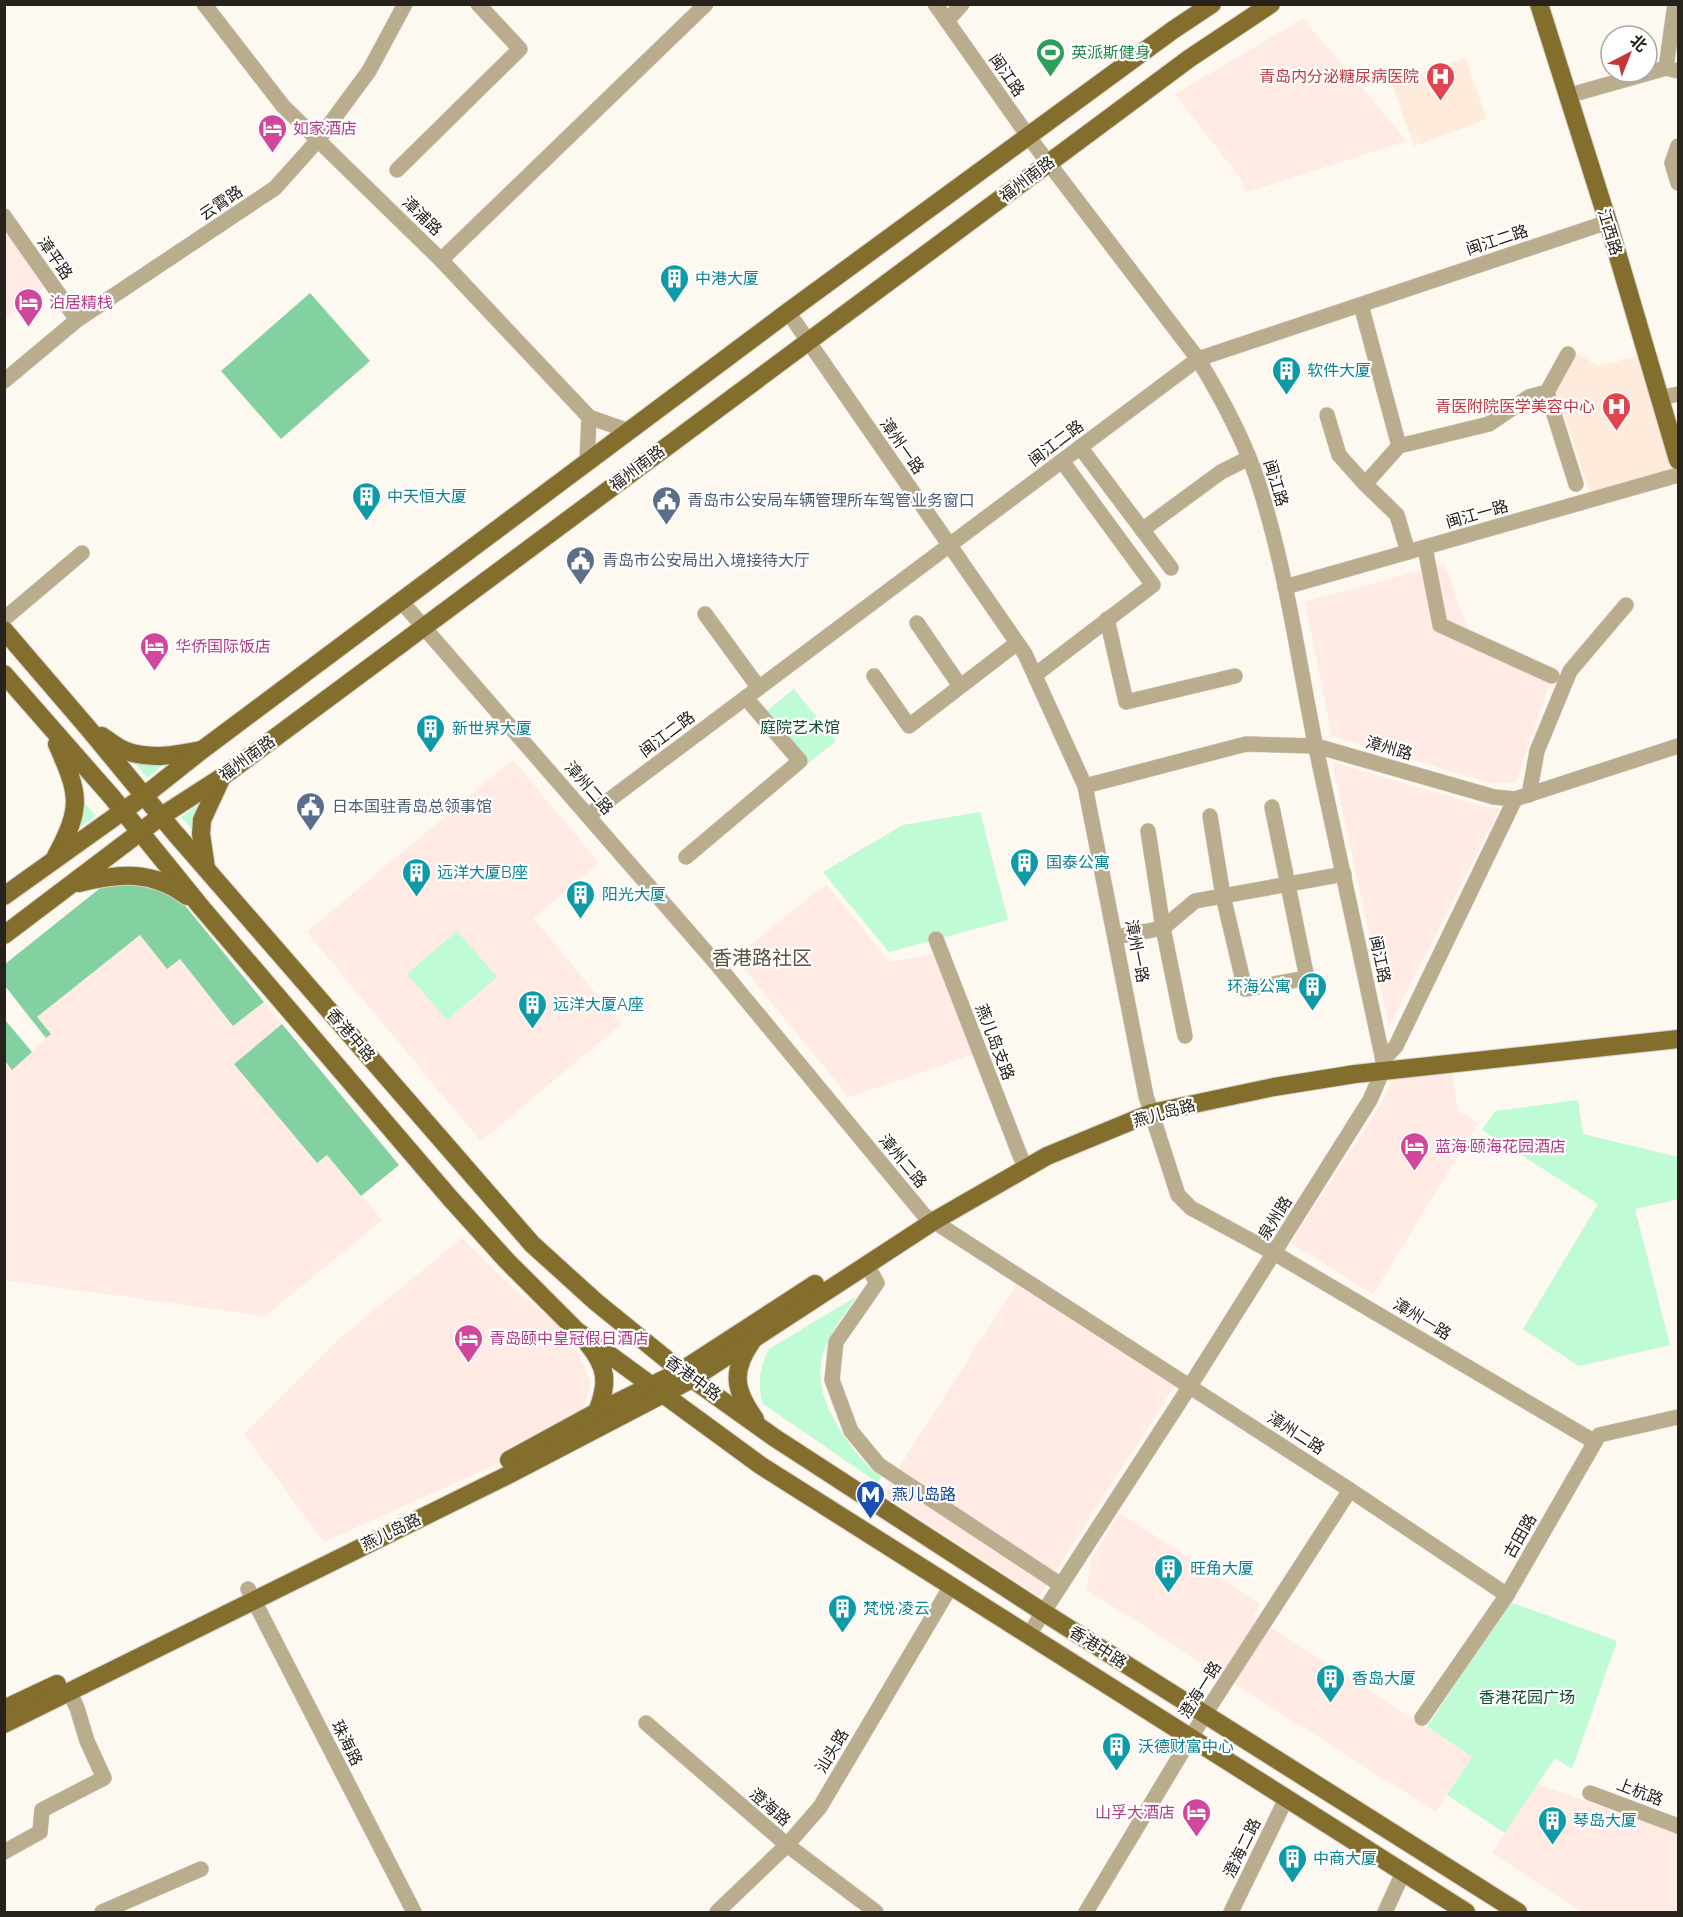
<svg xmlns="http://www.w3.org/2000/svg" width="1683" height="1917" viewBox="0 0 1683 1917" font-family="Raleway,'Noto Sans SC',sans-serif">
<style>
.commercial{fill:#ffeae4}
.medical{fill:#feebdb}
.green{fill:#bffbd4}
.forest{fill:#83d1a1}
.lines{fill:none;stroke-linecap:round;stroke-linejoin:round}
.minor-casing{stroke:#d6d1ca;stroke-width:16}
.major-casing{stroke:#d6d1ca;stroke-width:20}
.minor{stroke:#baad8d;stroke-width:15}
.major{stroke:#846e2d;stroke-width:18}
.labels{text-anchor:middle;dominant-baseline:central;stroke-width:4.5;stroke-linejoin:round;paint-order:stroke}
.leisure-label{font-size:16px;fill:#27864d;stroke:#fff;text-anchor:start}
.street-label{font-size:16px;fill:#27221b;stroke:#fff}
.health-label{font-size:16px;fill:#be3a42;stroke:#fff;text-anchor:end}
.hotel-label{font-size:16px;fill:#b23c85;stroke:#fff;text-anchor:start}
.culture-label{font-size:16px;fill:#0d838f;stroke:#fff;text-anchor:start}
.service-label{font-size:16px;fill:#4e5e75;stroke:#fff;text-anchor:start}
.park-label{font-size:16px;fill:#124e2f;stroke:#fff}
.transit-label{font-size:16px;fill:#164399;stroke:#fff;text-anchor:start}
.quarter-label{font-size:20px;fill:#5e5343;stroke:#fff}
</style>
<rect width="100%" height="100%" fill="#fdf8f0"/>
<g class="commercial">
<path d="M 1303,19 L 1407,141 L 1246,192 L 1242,180 L 1175,94 Z"/>
<path d="M 4,227 L 46,286 L 5,319 L 4,319 Z"/>
<path d="M 1444,564 L 1472,641 L 1552,676 L 1516,782 L 1490,783 L 1332,736 L 1305,602 Z"/>
<path d="M 513,760 L 599,863 L 533,918 L 621,1024 L 481,1141 L 307,932 Z"/>
<path d="M 1332,762 L 1485,807 L 1500,808 L 1389,1026 Z"/>
<path d="M 826,884 L 889,962 L 937,953 L 978,1053 L 849,1097 L 735,958 Z"/>
<path d="M 141,935 L 167,968 L 179,959 L 233,1026 L 264,1002 L 282,1024 L 234,1063 L 316,1163 L 327,1154 L 382,1220 L 265,1316 L 5,1280 L 4,1061 L 12,1069 L 32,1052 L 50,1034 L 37,1017 Z"/>
<path d="M 1452,1071 L 1458,1111 L 1478,1123 L 1373,1294 L 1291,1243 L 1382,1103 L 1392,1080 Z"/>
<path d="M 462,1238 L 513,1288 L 571,1336 L 591,1383 L 581,1416 L 488,1468 L 324,1542 L 244,1434 L 337,1341 Z"/>
<path d="M 1016,1285 L 1174,1387 L 1039,1596 L 882,1494 Z"/>
<path d="M 1120,1513 L 1260,1604 L 1253,1616 L 1472,1757 L 1436,1812 L 1086,1589 L 1092,1558 Z"/>
<path d="M 1537,1784 L 1678,1834 L 1678,1912 L 1582,1912 L 1492,1853 Z"/>
</g>
<g class="medical">
<path d="M 1465,58 L 1487,119 L 1414,146 L 1392,84 Z"/>
<path d="M 1577,353 L 1598,366 L 1639,356 L 1675,470 L 1591,495 L 1556,391 Z"/>
</g>
<g class="green">
<path d="M 794,689 L 836,741 L 806,765 L 764,713 Z"/>
<path d="M 133,761 L 165,764 L 147,778 Z"/>
<path d="M 77,794 L 96,816 L 67,836 Z"/>
<path d="M 203,802 L 197,834 L 181,817 Z"/>
<path d="M 980,812 L 1008,920 L 889,952 L 823,872 L 903,825 Z"/>
<path d="M 457,931 L 497,977 L 447,1020 L 407,974 Z"/>
<path d="M 1578,1100 L 1583,1134 L 1678,1157 L 1678,1199 L 1635,1209 L 1670,1345 L 1579,1366 L 1523,1329 L 1598,1204 L 1482,1130 L 1495,1111 Z"/>
<path d="M 857,1296 C 823,1343 805,1370 837,1425 C 849,1445 862,1462 881,1477 L 878,1483 L 762,1403 C 758,1382 759,1368 769,1349 Z"/>
<path d="M 1510,1602 L 1617,1641 L 1572,1769 L 1555,1758 L 1505,1833 L 1447,1795 L 1472,1757 L 1427,1727 Z"/>
</g>
<g class="forest">
<path d="M 310,293 L 370,361 L 281,439 L 221,371 Z"/>
<path d="M 109,881 L 137,882 L 178,897 L 264,1002 L 233,1026 L 180,959 L 167,969 L 140,935 L 37,1017 L 51,1034 L 46,1038 L 5,986 L 5,964 Z"/>
<path d="M 5,1020 L 32,1052 L 12,1070 L 5,1061 Z"/>
<path d="M 282,1024 L 399,1165 L 361,1196 L 327,1155 L 317,1163 L 234,1064 Z"/>
</g>
<g class="lines">
<defs>
<g id="minor">
<path d="M 204,4 L 283,106 L 441,260 L 589,417 L 587,462"/>
<path d="M 935,4 L 1028,136 L 1198,359 C 1221,397 1244,439 1258,482 C 1286,568 1298,659 1316,748 C 1338,853 1361,956 1383,1060"/>
<path d="M 947,21 L 962,4"/>
<path d="M 1666,68 L 1675,4"/>
<path d="M 1567,96 L 1666,68 L 1678,71"/>
<path d="M 1678,146 L 1672,163 L 1678,183"/>
<path d="M 397,170 L 520,49 L 478,4"/>
<path d="M 4,216 L 77,320"/>
<path d="M 441,260 L 706,4"/>
<path d="M 1361,305 L 1399,446 L 1489,424 L 1529,397 L 1547,392 L 1568,354"/>
<path d="M 788,312 L 1025,654 L 1085,786 L 1146,1096 L 1178,1195 L 1191,1208 L 1274,1253 L 1595,1442"/>
<path d="M 4,381 L 77,320 L 275,188 L 318,140 L 369,71 L 405,4"/>
<path d="M 1547,392 L 1576,484"/>
<path d="M 1660,398 L 1678,394"/>
<path d="M 1327,415 L 1339,455 L 1365,484 L 1399,446"/>
<path d="M 589,417 L 629,431"/>
<path d="M 1080,447 L 1171,568"/>
<path d="M 1365,484 L 1397,515 L 1408,552"/>
<path d="M 1142,530 L 1221,472 L 1249,458"/>
<path d="M 1425,548 L 1440,625 L 1552,676"/>
<path d="M 1285,587 L 1678,475"/>
<path d="M 401,601 L 714,961 L 924,1215 L 1350,1490 L 1507,1595"/>
<path d="M 705,614 L 759,688"/>
<path d="M 4,619 L 82,553"/>
<path d="M 1107,619 L 1126,702 L 1235,676"/>
<path d="M 917,623 L 960,686"/>
<path d="M 1035,675 L 1153,585 L 1062,461"/>
<path d="M 874,676 L 909,726 L 1017,643"/>
<path d="M 1085,786 L 1246,744 L 1316,746 L 1494,797 L 1515,799 L 1678,746"/>
<path d="M 1529,795 L 1537,751 L 1570,671 L 1626,605"/>
<path d="M 589,815 L 1198,359 L 1608,222"/>
<path d="M 1210,816 L 1223,896 L 1245,989 L 1307,978 L 1272,807"/>
<path d="M 1148,831 L 1163,928 L 1185,1036"/>
<path d="M 686,857 L 800,761 L 746,698"/>
<path d="M 1116,937 L 1163,928 L 1195,901 L 1344,874"/>
<path d="M 936,939 L 1021,1158"/>
<path d="M 867,1265 L 877,1283 L 836,1342 L 832,1380 L 851,1431 L 879,1465 L 1061,1585"/>
<path d="M 248,1589 L 414,1912"/>
<path d="M 1028,1636 L 1190,1386 L 1370,1100 L 1382,1072 L 1383,1060 L 1396,1046 L 1515,799"/>
<path d="M 1422,1718 L 1507,1595 L 1599,1435 L 1678,1417"/>
<path d="M 646,1723 L 787,1845 L 876,1912"/>
<path d="M 1590,1793 L 1678,1826"/>
<path d="M 4,1852 L 40,1832 L 42,1810 L 104,1778 L 87,1741 L 77,1708 L 69,1691"/>
<path d="M 102,1912 L 201,1869"/>
<path d="M 717,1912 L 787,1845 L 820,1807 L 951,1586"/>
<path d="M 1086,1912 L 1205,1714 L 1350,1490"/>
<path d="M 1231,1912 L 1286,1799"/>
<path d="M 1385,1912 L 1403,1873"/>
</g>
<g id="major">
<path d="M 1539,4 L 1608,222 L 1678,460"/>
<path d="M 4,630 L 88,728 L 174,832 L 532,1244 L 596,1302 L 681,1371 L 775,1438 L 1043,1612 L 1518,1912"/>
<path d="M 4,674 L 111,796 L 201,907 L 450,1198 L 507,1261 L 577,1331 L 760,1465 L 1466,1912"/>
<path d="M 102,736 C 109,741 118,748 126,751 C 151,760 176,755 201,750"/>
<path d="M 56,856 C 83,806 79,794 57,744"/>
<path d="M 206,868 L 201,834 L 202,820 L 221,779"/>
<path d="M 79,883 C 119,873 152,870 187,896"/>
<path d="M 4,896 L 144,796 L 202,750 L 788,312 L 1173,30 L 1212,4"/>
<path d="M 4,935 L 160,817 L 222,777 L 1190,58 L 1271,4"/>
<path d="M 752,1341 C 731,1371 734,1390 755,1419"/>
<path d="M 588,1344 C 608,1368 608,1384 597,1412"/>
<path d="M 509,1460 L 597,1412 L 681,1371 L 815,1284"/>
<path d="M 4,1709 L 57,1684"/>
<path d="M 4,1724 L 510,1474 L 692,1379 L 934,1221 L 1047,1156 L 1151,1113 L 1274,1087 L 1355,1074 L 1678,1039"/>
</g>
</defs>
<use href="#minor" class="minor-casing"/>
<use href="#major" class="major-casing"/>
<use href="#minor" class="minor"/>
<use href="#major" class="major"/>
</g>
<defs>
<symbol id="stadium-pin" viewBox="-11 -11 22 30"><path d="M0 17L-7.5 6A9.5 9.5 0 1 1 7.5 6Z" fill="#2e9e5b" stroke="#fff"/><path d="M0-5a6.5 5 0 1 0 0 10a6.5 5 0 1 0 0-10ZM-3.5-1.8h7v3.6h-7Z" fill="#fff"/></symbol>
<symbol id="hospital-pin" viewBox="-11 -11 22 30"><path d="M0 17L-7.5 6A9.5 9.5 0 1 1 7.5 6Z" fill="#e0444e" stroke="#fff"/><path d="M-5-5h3v3.5h4V-5h3V5h-3V1.5h-4V5h-3Z" fill="#fff"/></symbol>
<symbol id="hotel-pin" viewBox="-11 -11 22 30"><path d="M0 17L-7.5 6A9.5 9.5 0 1 1 7.5 6Z" fill="#d1479c" stroke="#fff"/><path d="M-6-4.5h1.5V1H6V5H4.5V3h-9V5H-6ZM-4 0a1.8 1.8 0 1 1 3.6 0ZM.5 0V-2.5h3Q6-2.5 6 0Z" fill="#fff"/></symbol>
<symbol id="building-pin" viewBox="-11 -11 22 30"><path d="M0 17L-7.5 6A9.5 9.5 0 1 1 7.5 6Z" fill="#0f9aa8" stroke="#fff"/><path d="M-4-6H4V6H1V3H-1V6H-4ZM-2.5-4.3h1.7v1.8h-1.7ZM.8-4.3h1.7v1.8H.8ZM-2.5-1h1.7V.8h-1.7ZM.8-1h1.7V.8H.8Z" fill="#fff"/></symbol>
<symbol id="civic-pin" viewBox="-11 -11 22 30"><path d="M0 17L-7.5 6A9.5 9.5 0 1 1 7.5 6Z" fill="#5c6f8a" stroke="#fff"/><path d="M-.6-6.5H3V-4.5H.6V-3L4-1V1h2V6H-6V1h2V-1L-.6-3ZM-1.2 2.5V6h2.4V2.5Z" fill="#fff"/></symbol>
<symbol id="metro-pin" viewBox="-11 -11 22 30"><path d="M0 17L-7.5 6A9.5 9.5 0 1 1 7.5 6Z" fill="#1a4fb4" stroke="#fff"/><path d="M-5.5 5V-5H-3L0 0L3-5H5.5V5H3V-.5L0 4L-3-.5V5Z" fill="#fff"/></symbol>
</defs>
<g fill-rule="evenodd">
<use href="#stadium-pin" x="1034" y="36" width="33" height="45"/>
<use href="#hospital-pin" x="1424" y="60" width="33" height="45"/>
<use href="#hotel-pin" x="256" y="112" width="33" height="45"/>
<use href="#building-pin" x="658" y="262" width="33" height="45"/>
<use href="#hotel-pin" x="12" y="286" width="33" height="45"/>
<use href="#building-pin" x="1270" y="354" width="33" height="45"/>
<use href="#hospital-pin" x="1600" y="390" width="33" height="45"/>
<use href="#building-pin" x="350" y="480" width="33" height="45"/>
<use href="#civic-pin" x="650" y="484" width="33" height="45"/>
<use href="#civic-pin" x="564" y="544" width="33" height="45"/>
<use href="#hotel-pin" x="138" y="630" width="33" height="45"/>
<use href="#building-pin" x="414" y="712" width="33" height="45"/>
<use href="#civic-pin" x="294" y="790" width="33" height="45"/>
<use href="#building-pin" x="1008" y="846" width="33" height="45"/>
<use href="#building-pin" x="400" y="856" width="33" height="45"/>
<use href="#building-pin" x="564" y="878" width="33" height="45"/>
<use href="#building-pin" x="1296" y="970" width="33" height="45"/>
<use href="#building-pin" x="516" y="988" width="33" height="45"/>
<use href="#hotel-pin" x="1398" y="1130" width="33" height="45"/>
<use href="#hotel-pin" x="452" y="1322" width="33" height="45"/>
<use href="#metro-pin" x="854" y="1478" width="33" height="45"/>
<use href="#building-pin" x="1152" y="1552" width="33" height="45"/>
<use href="#building-pin" x="826" y="1592" width="33" height="45"/>
<use href="#building-pin" x="1314" y="1662" width="33" height="45"/>
<use href="#building-pin" x="1100" y="1730" width="33" height="45"/>
<use href="#hotel-pin" x="1180" y="1796" width="33" height="45"/>
<use href="#building-pin" x="1536" y="1804" width="33" height="45"/>
<use href="#building-pin" x="1276" y="1842" width="33" height="45"/>
</g>
<g class="labels">
<g class="leisure-label">
<text x="1071" y="52">英派斯健身</text>
</g>
<g class="street-label">
<text transform="translate(1007 75) rotate(55)">闽江路</text>
<text transform="translate(1027 179) rotate(-37)">福州南路</text>
<text transform="translate(221 203) rotate(-34)">云霄路</text>
<text transform="translate(422 216) rotate(44)">漳浦路</text>
<text transform="translate(1610 232) rotate(73)">江西路</text>
<text transform="translate(1497 240) rotate(-18)">闽江二路</text>
<text transform="translate(55 258) rotate(55)">漳平路</text>
<text transform="translate(1056 443) rotate(-37)">闽江二路</text>
<text transform="translate(902 446) rotate(55)">漳州一路</text>
<text transform="translate(637 468) rotate(-37)">福州南路</text>
<text transform="translate(1276 483) rotate(73)">闽江路</text>
<text transform="translate(1477 514) rotate(-16)">闽江一路</text>
<text transform="translate(667 734) rotate(-37)">闽江二路</text>
<text transform="translate(1389 748) rotate(16)">漳州路</text>
<text transform="translate(247 758) rotate(-36)">福州南路</text>
<text transform="translate(589 788) rotate(49)">漳州二路</text>
<text transform="translate(1137 951) rotate(79)">漳州一路</text>
<text transform="translate(1380 959) rotate(78)">闽江路</text>
<text transform="translate(351 1035) rotate(49)">香港中路</text>
<text transform="translate(995 1042) rotate(69)">燕儿岛支路</text>
<text transform="translate(1164 1113) rotate(-16)">燕儿岛路</text>
<text transform="translate(903 1161) rotate(50)">漳州二路</text>
<text transform="translate(1275 1218) rotate(-58)">泉州路</text>
<text transform="translate(1422 1319) rotate(31)">漳州一路</text>
<text transform="translate(693 1378) rotate(36)">香港中路</text>
<text transform="translate(1296 1433) rotate(33)">漳州二路</text>
<text transform="translate(391 1532) rotate(-26)">燕儿岛路</text>
<text transform="translate(1520 1536) rotate(-60)">古田路</text>
<text transform="translate(1098 1647) rotate(32)">香港中路</text>
<text transform="translate(1200 1690) rotate(-58)">澄海一路</text>
<text transform="translate(347 1743) rotate(63)">珠海路</text>
<text transform="translate(832 1751) rotate(-59)">汕头路</text>
<text transform="translate(1640 1792) rotate(21)">上杭路</text>
<text transform="translate(770 1807) rotate(41)">澄海路</text>
<text transform="translate(1242 1848) rotate(-64)">澄海二路</text>
</g>
<g class="health-label">
<text x="1419" y="76">青岛内分泌糖尿病医院</text>
<text x="1595" y="406">青医附院医学美容中心</text>
</g>
<g class="hotel-label">
<text x="293" y="128">如家酒店</text>
<text x="49" y="302">泊居精栈</text>
<text x="175" y="646">华侨国际饭店</text>
<text x="1435" y="1146">蓝海·颐海花园酒店</text>
<text x="489" y="1338">青岛颐中皇冠假日酒店</text>
<text x="1175" y="1812" text-anchor="end">山孚大酒店</text>
</g>
<g class="culture-label">
<text x="695" y="278">中港大厦</text>
<text x="1307" y="370">软件大厦</text>
<text x="387" y="496">中天恒大厦</text>
<text x="452" y="728">新世界大厦</text>
<text x="1046" y="862">国泰公寓</text>
<text x="437" y="872">远洋大厦B座</text>
<text x="602" y="894">阳光大厦</text>
<text x="1291" y="986" text-anchor="end">环海公寓</text>
<text x="553" y="1004">远洋大厦A座</text>
<text x="1190" y="1568">旺角大厦</text>
<text x="863" y="1608">梵悦·凌云</text>
<text x="1352" y="1678">香岛大厦</text>
<text x="1138" y="1746">沃德财富中心</text>
<text x="1573" y="1820">琴岛大厦</text>
<text x="1313" y="1858">中商大厦</text>
</g>
<g class="service-label">
<text x="687" y="500">青岛市公安局车辆管理所车驾管业务窗口</text>
<text x="602" y="560">青岛市公安局出入境接待大厅</text>
<text x="332" y="806">日本国驻青岛总领事馆</text>
</g>
<g class="park-label">
<text x="800" y="727">庭院艺术馆</text>
<text x="1527" y="1697">香港花园广场</text>
</g>
<g class="transit-label">
<text x="892" y="1494">燕儿岛路</text>
</g>
<g class="quarter-label">
<text x="762" y="958">香港路社区</text>
</g>
</g>
<rect width="1683" height="1917" fill="none" stroke="#27221b" stroke-width="12"/>
<g transform="translate(1629 54) rotate(42)"><circle r="28" fill="#ffffff" stroke="#a9a7a4" stroke-width="1.5"/>
<path d="M0-4.5L10 22L0 15L-10 22Z" fill="#c53637"/>
<text y="-9" font-size="16" font-weight="bold" text-anchor="middle" fill="#27221b">北</text>
</g>
</svg>
